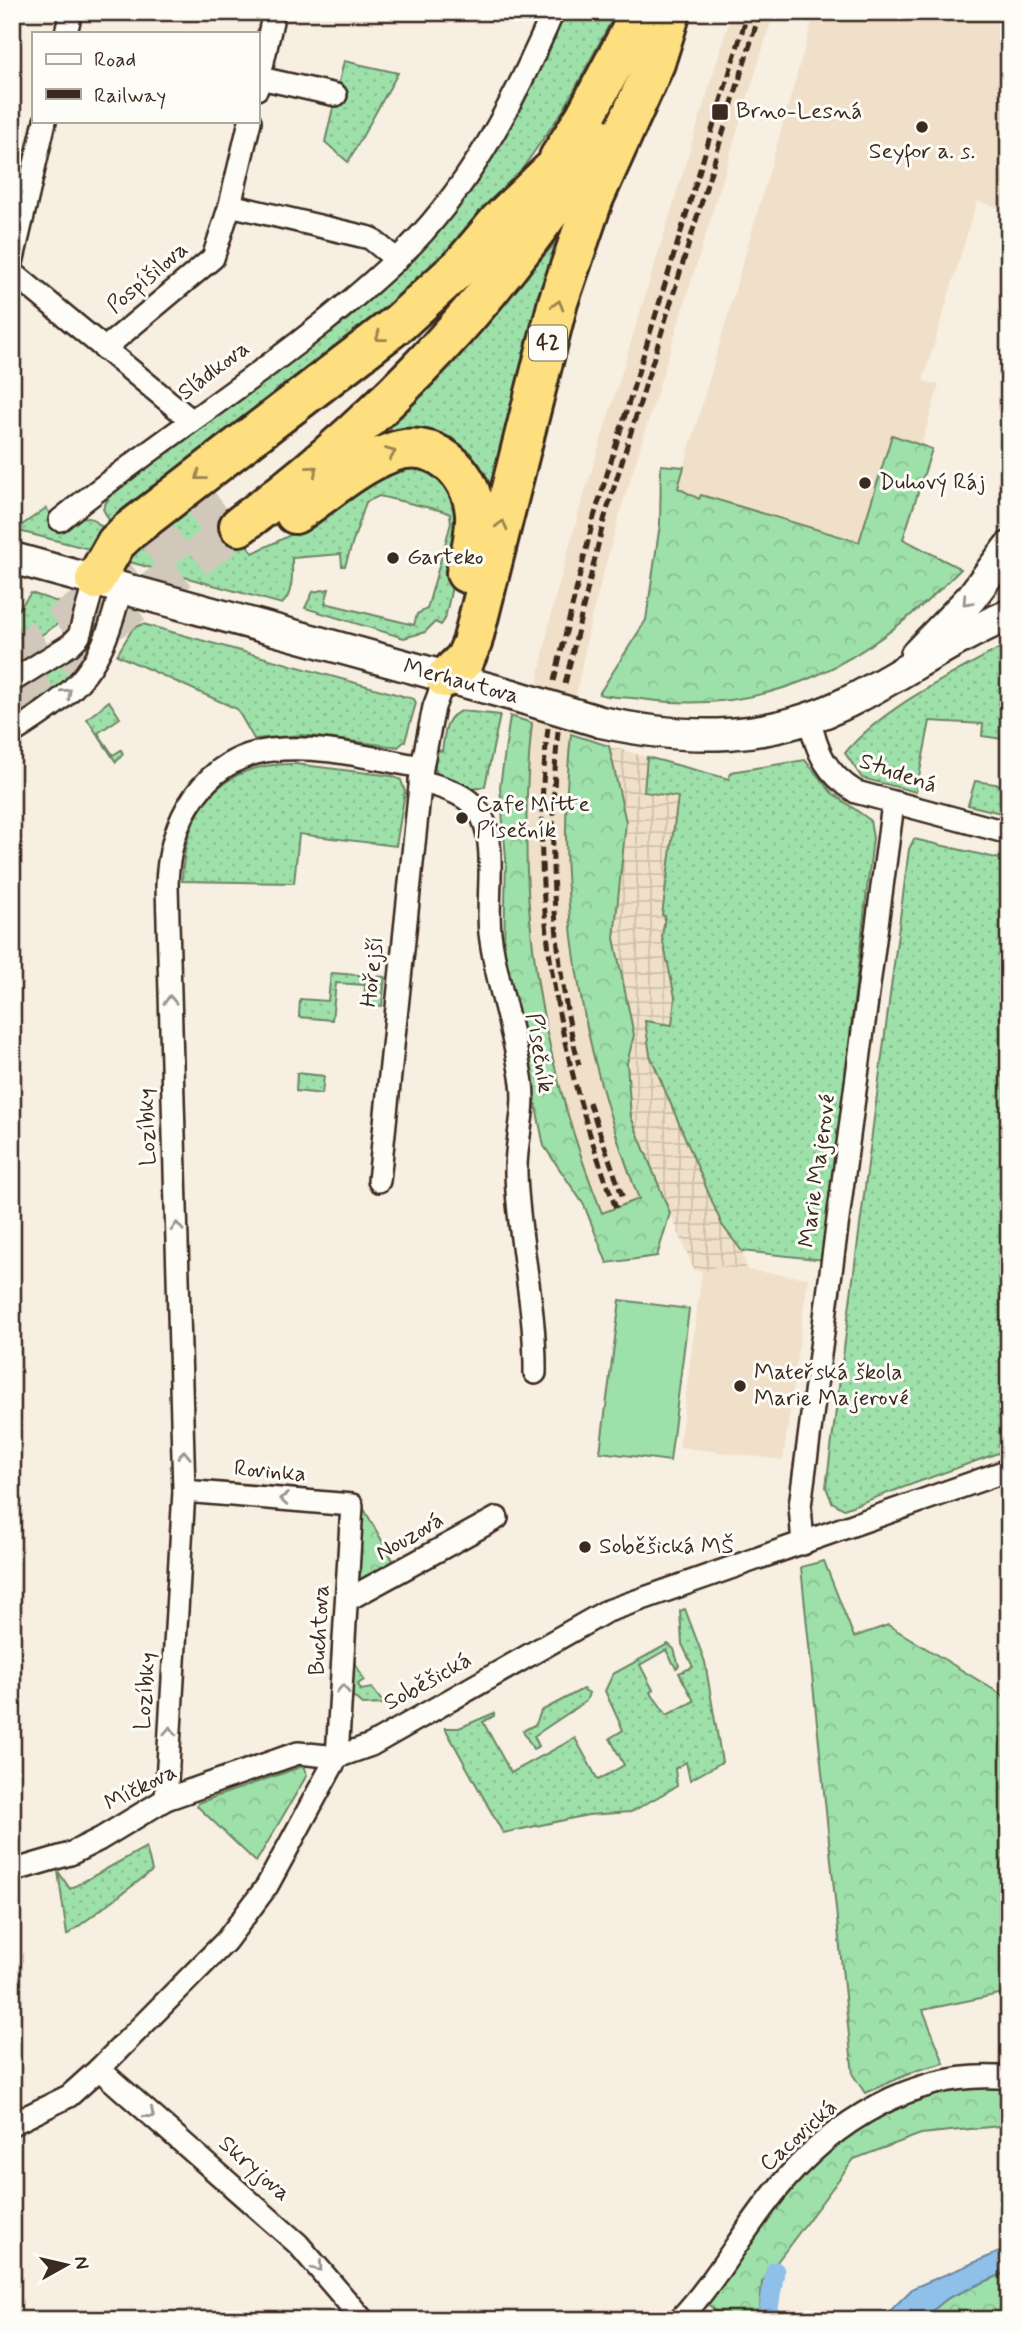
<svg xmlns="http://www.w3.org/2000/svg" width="1021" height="2332" viewBox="0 0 1021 2332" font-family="Mynerve,sans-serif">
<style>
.built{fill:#f0e0c9}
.industrial{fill:url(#industrial-grid)}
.grass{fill:url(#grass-dots);stroke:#6c8564;stroke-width:2}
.forest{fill:url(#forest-crowns);stroke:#6c8564;stroke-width:2}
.pitch{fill:#9ee0aa;stroke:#6c8564;stroke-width:2}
.water{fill:#8ec0ea;stroke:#6d8498;stroke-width:2}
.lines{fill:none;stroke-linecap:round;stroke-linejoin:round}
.canal{stroke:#8ec0ea;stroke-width:19}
.highway-tunnel{stroke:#d1c8bb;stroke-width:38;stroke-dasharray:38 19;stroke-linecap:butt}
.street-casing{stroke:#3b2a1e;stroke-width:26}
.secondary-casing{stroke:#3b2a1e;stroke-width:35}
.highway-casing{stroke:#3b2a1e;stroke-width:44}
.street{stroke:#fdfcf7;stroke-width:21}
.secondary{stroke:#fdfcf7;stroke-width:30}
.highway{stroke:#fddf80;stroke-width:38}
.rail{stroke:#3b2a1e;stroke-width:5;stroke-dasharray:10 5;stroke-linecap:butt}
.secondary-bridge-casing{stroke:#3b2a1e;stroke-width:35;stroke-linecap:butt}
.secondary-bridge{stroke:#fdfcf7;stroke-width:30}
.oneway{stroke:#9c844f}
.oneway2{stroke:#9c938a}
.poi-dot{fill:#3b2a1e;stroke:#fdfcf7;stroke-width:2.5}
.labels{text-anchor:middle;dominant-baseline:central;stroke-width:6;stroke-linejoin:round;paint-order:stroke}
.shield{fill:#fdfcf7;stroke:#75695f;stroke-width:2}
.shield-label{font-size:21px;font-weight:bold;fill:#3b2a1e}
.poi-label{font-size:23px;fill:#3b2a1e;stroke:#fdfcf7;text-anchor:start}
.street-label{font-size:23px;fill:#3b2a1e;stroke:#fdfcf7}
</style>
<defs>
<pattern id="industrial-grid" width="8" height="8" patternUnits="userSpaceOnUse" patternTransform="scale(1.75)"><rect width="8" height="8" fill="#f0e0c9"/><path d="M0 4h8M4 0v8" fill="none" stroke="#cfc0ac"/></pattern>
<pattern id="grass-dots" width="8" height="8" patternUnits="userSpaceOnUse" patternTransform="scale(1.75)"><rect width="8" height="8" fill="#9ee0aa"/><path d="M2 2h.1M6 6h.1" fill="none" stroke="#89c092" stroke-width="1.8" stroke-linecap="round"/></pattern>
<pattern id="forest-crowns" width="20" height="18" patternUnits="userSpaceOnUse" patternTransform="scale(1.75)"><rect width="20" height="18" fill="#9ee0aa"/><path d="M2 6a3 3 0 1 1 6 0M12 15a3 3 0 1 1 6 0" fill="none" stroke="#89c092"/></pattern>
</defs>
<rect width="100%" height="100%" fill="#f7efe2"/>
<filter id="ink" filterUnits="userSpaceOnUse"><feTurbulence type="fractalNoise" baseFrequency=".0143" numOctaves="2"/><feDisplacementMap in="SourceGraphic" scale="14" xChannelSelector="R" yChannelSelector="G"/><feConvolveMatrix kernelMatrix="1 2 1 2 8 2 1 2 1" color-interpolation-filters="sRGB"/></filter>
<g filter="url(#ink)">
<g class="built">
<path d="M 732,12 L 774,12 L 617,523 L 591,619 L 574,706 L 566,784 L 566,868 L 573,960 L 604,1101 L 639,1199 L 602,1213 L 565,1113 L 553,1068 L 533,965 L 526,870 L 526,782 L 534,700 L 552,610 L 579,512 Z"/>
<path d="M 815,12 L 1009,12 L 1009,211 L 977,201 L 923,381 L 939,385 L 921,446 L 892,436 L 859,542 L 699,500 L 678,488 Z"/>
<path d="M 717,1266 L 808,1278 L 783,1460 L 679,1447 L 702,1272 Z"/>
</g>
<path class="industrial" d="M 609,746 L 647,757 L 644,792 L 679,796 L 662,914 L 665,915 L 662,937 L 676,997 L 672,1025 L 645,1022 L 650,1055 L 722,1225 L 742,1251 L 747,1270 L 717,1266 L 702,1272 L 694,1270 L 631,1117 L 627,1063 L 634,1034 L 614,938 L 626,822 Z"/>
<g class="grass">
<path d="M 559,12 L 616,12 L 564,109 L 478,232 L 413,298 L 89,549 L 15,530 L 46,508 L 62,529 L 83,517 L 93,519 L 102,527 L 110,522 L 103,509 L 109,496 L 348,319 L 416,258 L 470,184 Z"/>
<path d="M 344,61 L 398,73 L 348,162 L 325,142 Z"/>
<path d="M 566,231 L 493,522 L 398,438 L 389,426 L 443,370 Z"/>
<path d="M 421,466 C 428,470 439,474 444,480 C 472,513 453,581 445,619 L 441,625 L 435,622 L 425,632 L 404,638 L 305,608 L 313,592 L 329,589 L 325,603 L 414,625 L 417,614 L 427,609 L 451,523 L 450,514 L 443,511 L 379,496 L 366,502 L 345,566 L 342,566 L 341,554 L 292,558 C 292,573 294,593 282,604 L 126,561 L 128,555 L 204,485 L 253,553 L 297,532 L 388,471 Z"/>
<path d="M 31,593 L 58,602 L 64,613 L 62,621 L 12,655 L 12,618 Z"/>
<path d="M 143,624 L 414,699 L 416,703 L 405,741 L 398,747 L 302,735 L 254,739 L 237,709 L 117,655 L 133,628 Z"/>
<path d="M 96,625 L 103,626 L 87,661 L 44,704 L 37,700 L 12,717 L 12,693 C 41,675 85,658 96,625 Z"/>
<path d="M 1009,643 L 1009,740 L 982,736 L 983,724 L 930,721 L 916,792 L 862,778 L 845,753 C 884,706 955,673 1009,643 Z"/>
<path d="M 109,701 L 120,718 L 98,733 L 113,755 L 121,750 L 123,754 L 116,762 L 87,719 Z"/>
<path d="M 462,711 L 500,715 L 485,786 C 471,793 440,785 435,768 C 434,762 436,755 437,750 L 442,751 C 445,734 444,716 462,711 Z"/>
<path d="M 647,757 L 729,779 L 731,772 L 805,760 L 832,793 L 870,820 L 873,838 L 824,1260 L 742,1251 L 722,1225 L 650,1055 L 645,1021 L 672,1025 L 675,997 L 662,937 L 665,916 L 662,915 L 678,797 L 644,792 Z"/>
<path d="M 295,764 L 392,776 L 401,780 L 405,792 L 396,846 L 299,834 L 294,883 L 182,881 C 184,810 220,762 295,764 Z"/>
<path d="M 975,781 L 1009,786 L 1009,815 L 968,805 Z"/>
<path d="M 914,839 L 1009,861 L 1009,1129 L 1004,1364 L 1009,1398 L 1009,1449 L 844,1509 L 832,1502 L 826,1487 L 909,849 Z"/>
<path d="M 331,973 L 385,977 L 382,1006 L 364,1004 L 365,985 L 336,983 L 332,1020 L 299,1017 L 300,999 L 328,1001 Z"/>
<path d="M 297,1073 L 324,1076 L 322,1094 L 296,1091 Z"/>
<path d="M 685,1609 L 705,1662 L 722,1762 L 690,1780 L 686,1762 L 675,1769 L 677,1786 L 631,1812 L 588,1815 L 503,1833 L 445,1728 L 459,1728 L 494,1713 L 494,1716 L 483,1722 L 511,1773 L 575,1738 L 598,1780 L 624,1765 L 610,1738 L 623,1730 L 605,1691 L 613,1674 L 668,1644 L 674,1649 L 679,1666 L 676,1668 L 666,1650 L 640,1665 L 653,1690 L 650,1692 L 667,1715 L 694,1701 L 679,1673 L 693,1667 L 682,1644 L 680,1611 Z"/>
<path d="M 353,1659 L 364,1680 L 358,1684 L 361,1690 L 372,1688 L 384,1704 L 363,1705 L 353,1696 Z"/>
<path d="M 583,1689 L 589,1693 L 586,1701 L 534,1736 L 539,1746 L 533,1749 L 523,1731 L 536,1724 L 541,1711 Z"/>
<path d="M 146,1847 L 152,1871 L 67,1935 L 58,1871 L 70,1889 Z"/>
</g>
<g class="forest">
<path d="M 892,435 L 932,449 L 903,539 L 961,569 C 871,660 773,718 641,699 C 627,697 612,698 599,694 L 646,620 L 660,524 L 661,465 L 684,467 L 678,488 L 699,499 L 701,495 L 859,542 Z"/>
<path d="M 510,716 L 532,723 C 514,896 538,1052 602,1213 L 639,1199 C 580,1046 554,898 571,734 L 609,746 L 626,822 L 614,938 L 634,1035 L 627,1063 L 631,1117 L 670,1213 L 657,1256 L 607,1263 L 584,1205 L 544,1146 L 504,950 L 506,858 L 500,787 Z"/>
<path d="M 364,1509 L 394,1562 L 355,1585 L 358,1514 Z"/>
<path d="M 824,1561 L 854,1637 L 888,1625 L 1009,1699 L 1009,1992 L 923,2010 L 944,2063 L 918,2070 L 865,2093 L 853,2075 L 801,1567 Z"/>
<path d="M 303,1766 L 307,1775 L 256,1862 L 197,1806 L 198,1803 Z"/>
<path d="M 954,2084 L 1009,2086 L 1009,2125 L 921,2134 L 854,2159 L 762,2282 L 759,2320 L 725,2320 L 707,2303 L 730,2275 L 783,2195 L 830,2145 L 885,2108 Z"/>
<path d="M 1009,2271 L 1009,2320 L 921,2320 L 948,2298 Z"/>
</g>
<path class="pitch" d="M 620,1300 L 689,1309 L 670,1461 L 600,1452 Z"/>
<path class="water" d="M 1009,2248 L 1009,2271 L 948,2298 L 921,2320 L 881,2320 L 913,2288 Z"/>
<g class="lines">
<path class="canal" d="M 767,2320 L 775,2271"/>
<g class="highway-tunnel">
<path d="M 12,659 L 224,505"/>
<path d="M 12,695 L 239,526"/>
</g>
<defs>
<g id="street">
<path d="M 66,33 L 71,12"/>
<path d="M 260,78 L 336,95"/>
<path d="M 257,89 L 274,12"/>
<path d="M 230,205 L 370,238 L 397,260"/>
<path d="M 12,263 L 45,121"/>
<path d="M 12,272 L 191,420"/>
<path d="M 104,349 L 213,258 L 230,205 L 250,121"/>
<path d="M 60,520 C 169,431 292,358 395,261 C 468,193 514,102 553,12"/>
<path d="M 12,681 L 70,645 L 79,636 L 95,580"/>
<path d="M 810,719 C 816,752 827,774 856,792 L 1009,833"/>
<path d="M 12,733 C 82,689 101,669 121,588"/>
<path d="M 420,781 C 442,787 471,794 482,817 C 497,847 486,899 490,933 C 496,984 515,1032 522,1083 C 526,1113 515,1143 516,1173 C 518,1240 536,1305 535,1373"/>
<path d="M 379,1181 L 422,767 L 434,707 L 445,678"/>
<path d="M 803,1544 L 800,1506 L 893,804"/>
<path d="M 347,1600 L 497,1518"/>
<path d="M 166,1799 L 184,1491 L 167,886 C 168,822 203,758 272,750 C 320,744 374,759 422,767"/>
<path d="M 12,1871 L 70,1854 L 100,1839 L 166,1799 L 298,1753 L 337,1757 L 371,1745 L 605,1612 L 1009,1470"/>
<path d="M 99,2069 L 298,2244 L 363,2320"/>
<path d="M 12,2124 L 69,2096 L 99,2069 L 226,1941 L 267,1886 L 337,1757 L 352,1505 L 184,1491"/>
<path d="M 679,2320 C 716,2281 741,2234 775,2192 C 831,2122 917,2068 1009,2078"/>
</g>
<g id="secondary">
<path d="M 12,558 L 512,695"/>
<path d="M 916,655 L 971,598 L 1009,547"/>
<path d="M 601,722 C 689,741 768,742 850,701 C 903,674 953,638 1009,615"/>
</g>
<g id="highway">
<path d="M 559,158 L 585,117 L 641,12"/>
<path d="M 295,514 C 325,494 356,466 390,453 C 433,436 472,471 475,514 C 476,533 470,555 466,573"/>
<path d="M 239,526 C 387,417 501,292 600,138"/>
<path d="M 95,580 L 116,543 L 130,530 L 400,322 L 462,265 L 499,221 L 551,171"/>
<path d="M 445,678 L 465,659 L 472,643 L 558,302 L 593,200 L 655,63 L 671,12"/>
</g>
</defs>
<use href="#street" class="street-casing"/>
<use href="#secondary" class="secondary-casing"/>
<use href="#highway" class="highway-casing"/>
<use href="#street" class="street"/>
<use href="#secondary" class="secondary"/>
<use href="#highway" class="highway"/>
<g class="rail">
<path d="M 554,681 L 594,517 L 748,12"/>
<path d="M 565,684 L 604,520 L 760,12"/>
<path d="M 548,728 C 528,893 556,1054 616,1208"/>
<path d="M 558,731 C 548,842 551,956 579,1065"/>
<path d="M 589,1102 L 624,1201"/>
</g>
<defs>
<path id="secondary-bridge" d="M 512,695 L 601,722"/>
</defs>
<use href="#secondary-bridge" class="secondary-bridge-casing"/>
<use href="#secondary-bridge" class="secondary-bridge"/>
</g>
<defs><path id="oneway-chevron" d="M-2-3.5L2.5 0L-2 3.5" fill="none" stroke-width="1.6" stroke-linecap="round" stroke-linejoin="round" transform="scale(1.75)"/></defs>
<g class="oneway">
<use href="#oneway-chevron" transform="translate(558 305) rotate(-74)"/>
<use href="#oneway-chevron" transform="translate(380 337) rotate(142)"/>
<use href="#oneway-chevron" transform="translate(391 453) rotate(-21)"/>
<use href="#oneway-chevron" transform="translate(313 470) rotate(-41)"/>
<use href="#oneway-chevron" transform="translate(200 476) rotate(142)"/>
<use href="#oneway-chevron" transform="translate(502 525) rotate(-76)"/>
</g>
<g class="oneway2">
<use href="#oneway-chevron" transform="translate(967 601) rotate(133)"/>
<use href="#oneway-chevron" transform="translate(67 693) rotate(-43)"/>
<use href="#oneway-chevron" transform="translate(170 1000) rotate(-92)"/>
<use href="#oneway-chevron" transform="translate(177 1227) rotate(-92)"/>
<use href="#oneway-chevron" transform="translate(184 1455) rotate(-91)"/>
<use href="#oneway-chevron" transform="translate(284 1499) rotate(-175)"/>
<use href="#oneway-chevron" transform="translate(343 1689) rotate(-87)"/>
<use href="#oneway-chevron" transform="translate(170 1731) rotate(-86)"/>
<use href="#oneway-chevron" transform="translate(150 2114) rotate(41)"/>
<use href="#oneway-chevron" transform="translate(318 2267) rotate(50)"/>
</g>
</g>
<g class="poi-dot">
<rect x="711" y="103" width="18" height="18" rx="3.5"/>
<circle cx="922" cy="127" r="7"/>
<circle cx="865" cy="483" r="7"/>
<circle cx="393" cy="558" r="7"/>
<circle cx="462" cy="818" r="7"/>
<circle cx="740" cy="1386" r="7"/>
<circle cx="585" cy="1547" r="7"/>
</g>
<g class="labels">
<rect class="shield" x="529" y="325.5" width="38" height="35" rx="5"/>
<g class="shield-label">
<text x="548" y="343">42</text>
</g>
<g class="poi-label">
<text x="736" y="112">Brno-Lesná</text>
<text x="922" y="152" text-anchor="middle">Seyfor a. s.</text>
<text x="879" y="483">Duhový Ráj</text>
<text x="407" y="558">Garteko</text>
<text x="476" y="805">Cafe Mitte<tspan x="476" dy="26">Písečník</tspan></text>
<text x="754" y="1373">Mateřská škola<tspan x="754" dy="26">Marie Majerové</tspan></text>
<text x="599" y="1547">Soběšická MŠ</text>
</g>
<g class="street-label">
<text transform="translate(148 278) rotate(-40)">Pospíšilova</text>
<text transform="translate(214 371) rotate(-37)">Sládkova</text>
<text transform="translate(461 682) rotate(15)">Merhautova</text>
<text transform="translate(898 774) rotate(19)">Studená</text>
<text transform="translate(373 972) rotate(-84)">Hořejší</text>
<text transform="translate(539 1053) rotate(81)">Písečník</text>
<text transform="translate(148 1127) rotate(-92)">Lozíbky</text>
<text transform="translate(818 1171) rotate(-82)">Marie Majerové</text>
<text transform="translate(270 1472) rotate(5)">Rovinka</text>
<text transform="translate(410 1537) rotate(-30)">Nouzová</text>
<text transform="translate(320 1630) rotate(-87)">Buchtova</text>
<text transform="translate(428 1682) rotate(-29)">Soběšická</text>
<text transform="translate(146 1691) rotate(-86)">Lozíbky</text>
<text transform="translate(141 1788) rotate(-27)">Míčkova</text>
<text transform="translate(799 2136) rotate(-42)">Cacovická</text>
<text transform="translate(254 2169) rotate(41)">Skryjova</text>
</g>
</g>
<rect width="1021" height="2332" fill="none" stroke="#fdfcf7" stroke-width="42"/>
<rect x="21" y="21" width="979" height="2290" fill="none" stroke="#3b2a1e" stroke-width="2.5" filter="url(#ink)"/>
<rect x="32" y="32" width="228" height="91" fill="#fdfcf7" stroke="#afa8a0" stroke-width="2"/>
<rect x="46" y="54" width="35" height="10" fill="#fdfcf7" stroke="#afa8a0" stroke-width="2"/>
<text x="94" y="66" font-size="21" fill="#3b2a1e">Road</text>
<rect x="46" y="89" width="35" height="10" fill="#3b2a1e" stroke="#afa8a0" stroke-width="2"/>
<text x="94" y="102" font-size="21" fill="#3b2a1e">Railway</text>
<g transform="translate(66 2265) rotate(82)" stroke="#fdfcf7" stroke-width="5" paint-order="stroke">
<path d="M0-5L12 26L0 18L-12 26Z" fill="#3b2a1e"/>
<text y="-10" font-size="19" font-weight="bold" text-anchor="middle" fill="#3b2a1e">N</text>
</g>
</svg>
